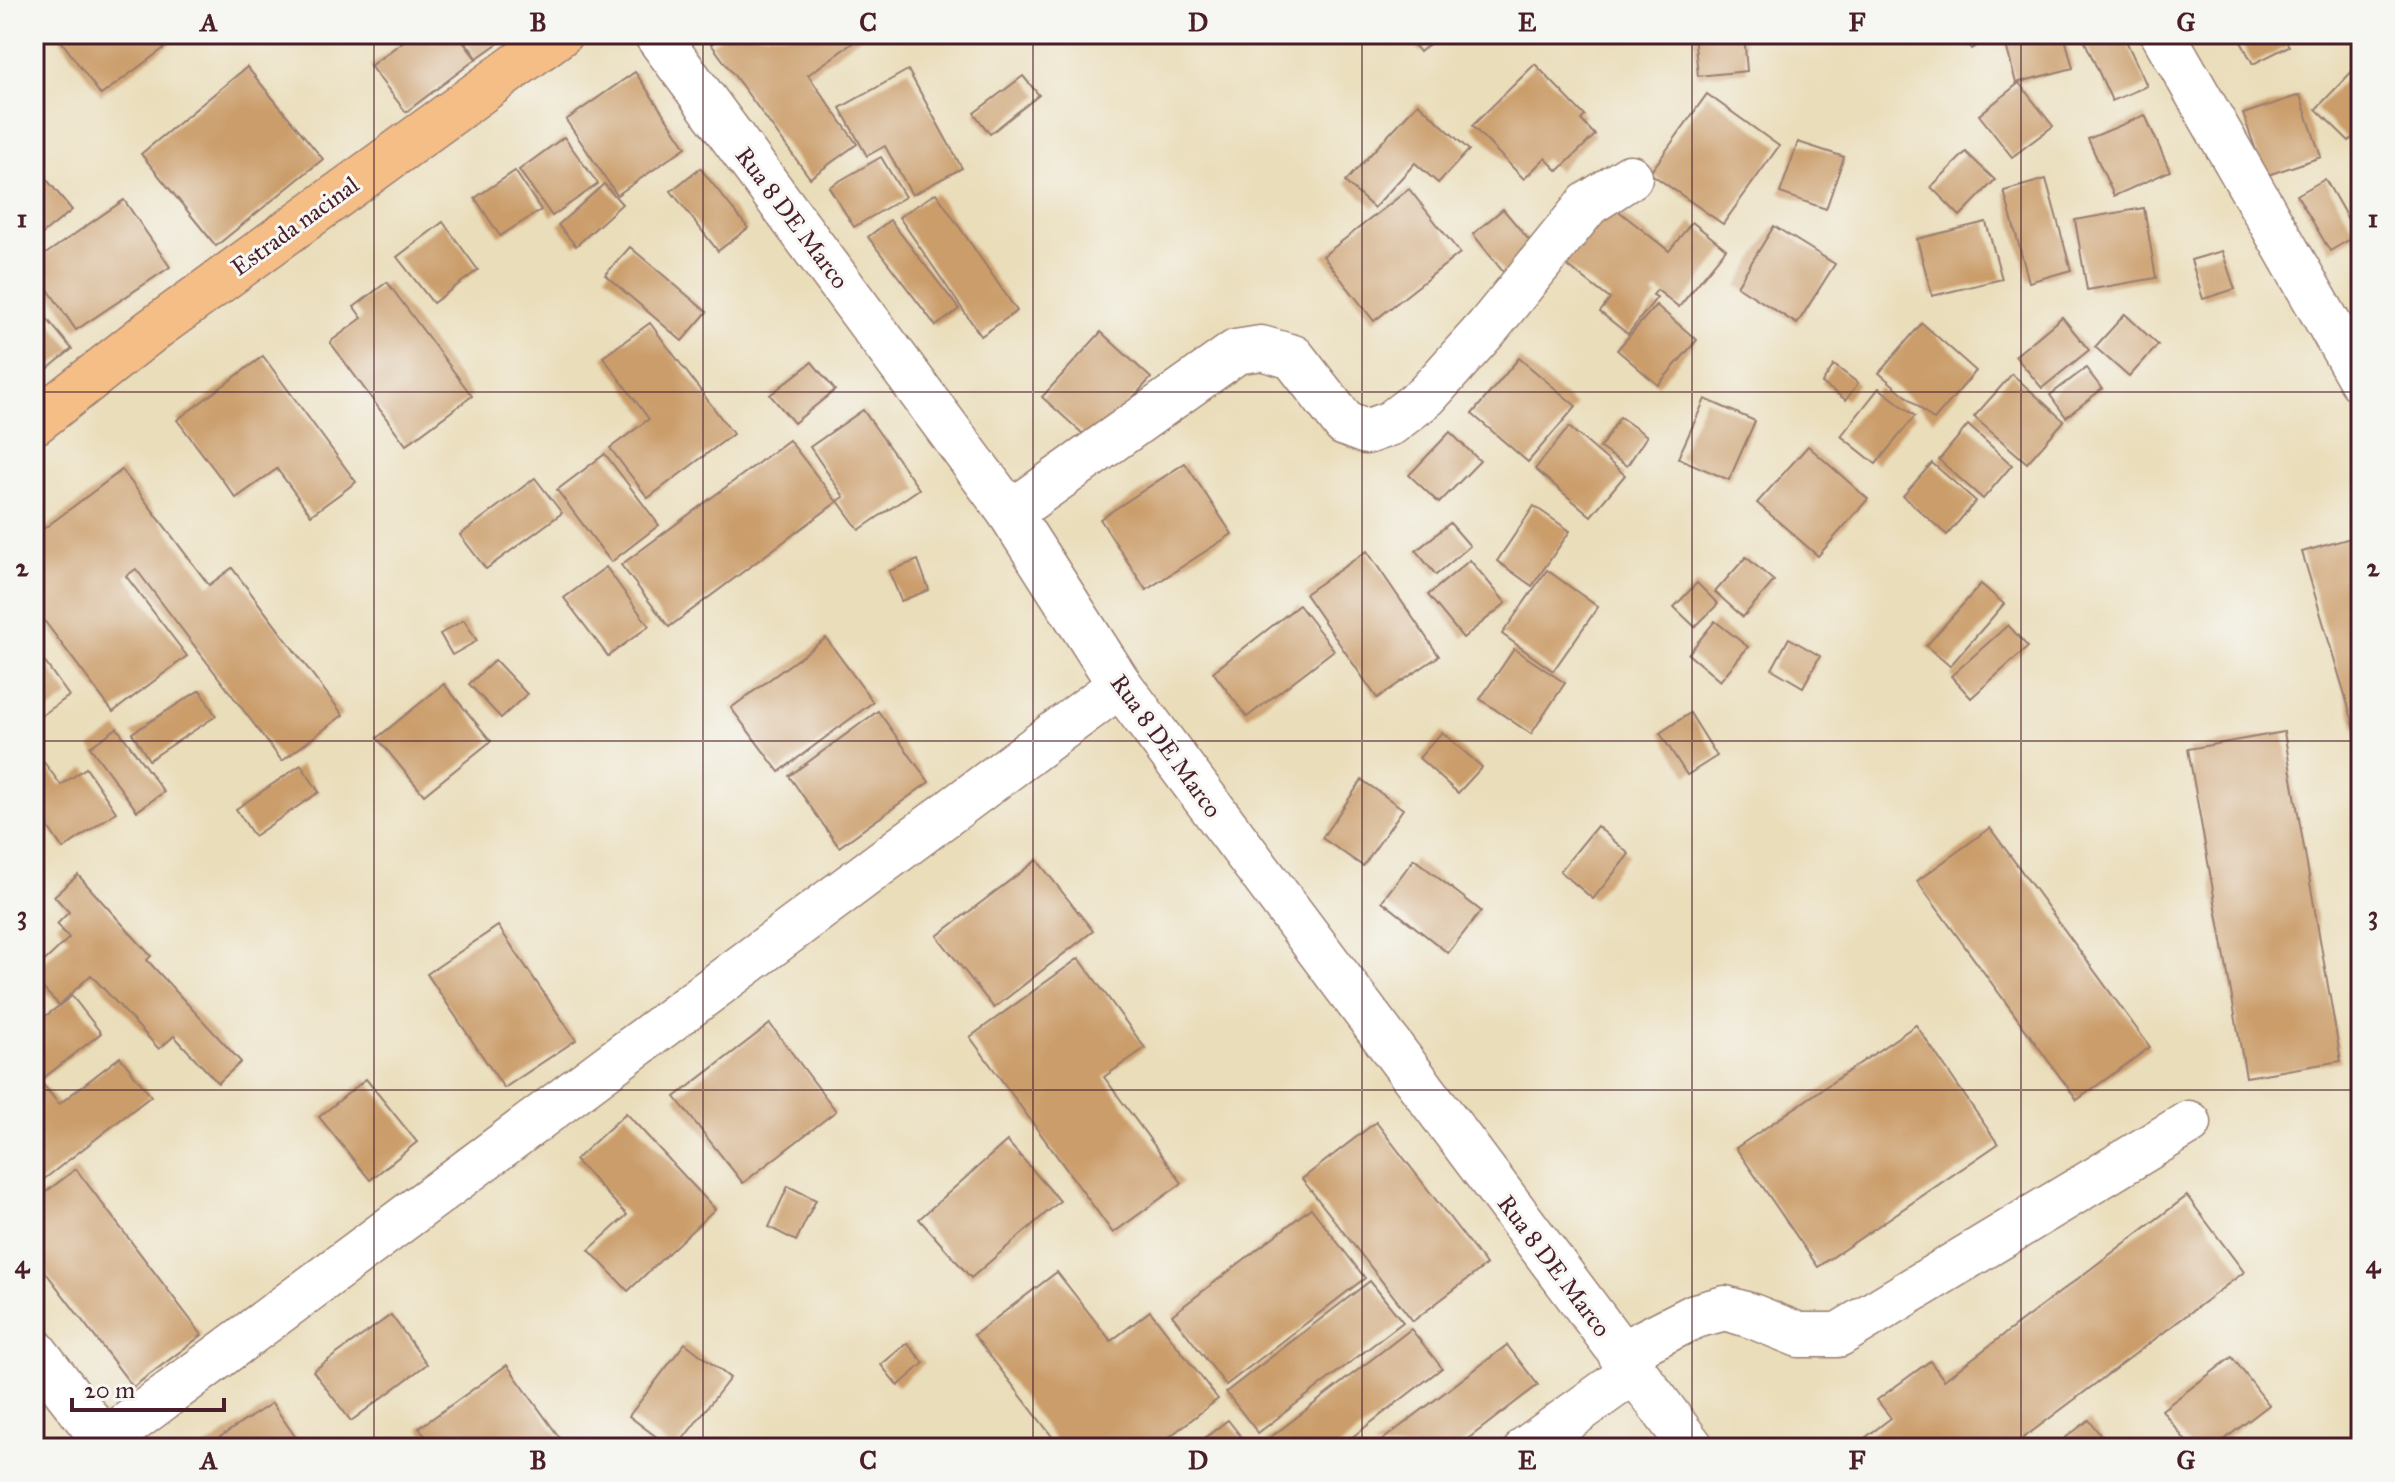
<svg xmlns="http://www.w3.org/2000/svg" width="2395" height="1482" viewBox="0 0 2395 1482" font-family="'IM FELL Great Primer',serif">
<style>
.building{fill:#cb9d6a}
.lines{fill:none;stroke-linecap:round;stroke-linejoin:round}
.minor-casing{stroke:#9a7e72;stroke-width:47}
.highway-casing{stroke:#9a7e72;stroke-width:47}
.minor{stroke:#fff;stroke-width:44}
.highway{stroke:#f6be87;stroke-width:44}
.grid{fill:none;stroke:#4a1f2b;stroke-width:2;stroke-opacity:0.55}
.labels{text-anchor:middle;dominant-baseline:central;stroke-width:6;stroke-linejoin:round;paint-order:stroke}
.street-label{font-size:24px;fill:#4a1f2b;stroke:#f6f6f2}
.neatline{fill:none;stroke:#4a1f2b;stroke-width:3}
.grid-label{font-size:26px;text-anchor:middle;font-weight:bold;fill:#4a1f2b}
</style>
<rect width="100%" height="100%" fill="#f6f6f2"/>
<filter id="ink" filterUnits="userSpaceOnUse"><feTurbulence type="fractalNoise" baseFrequency=".0125" numOctaves="2"/><feDisplacementMap in="SourceGraphic" scale="16" xChannelSelector="R" yChannelSelector="G"/><feConvolveMatrix kernelMatrix="1 2 1 2 8 2 1 2 1" color-interpolation-filters="sRGB"/></filter>
<filter id="wash" filterUnits="userSpaceOnUse"><feTurbulence type="fractalNoise" baseFrequency=".006" numOctaves="4" result="noise"/><feDisplacementMap in="SourceGraphic" scale="32" xChannelSelector="R" yChannelSelector="G"/><feGaussianBlur stdDeviation="1.8" result="paint"/><feColorMatrix in="noise" values="0 0 0 0 0 0 0 0 0 0 0 0 0 0 0 0 0 1.4 0 .05"/><feComposite in="paint" operator="in"/></filter>
<g filter="url(#wash)">
<rect width="100%" height="100%" fill="#eaddba"/>
<g id="blocks">
<g class="building">
<path d="M 56,34 L 183,34 L 101,95 Z"/>
<path d="M 413,34 L 457,34 L 476,59 L 406,112 L 370,66 Z"/>
<path d="M 460,34 L 511,34 L 477,58 Z"/>
<path d="M 725,34 L 865,34 L 808,75 L 857,144 L 810,178 L 711,44 Z"/>
<path d="M 1405,34 L 1441,34 L 1420,52 Z"/>
<path d="M 1694,34 L 1744,34 L 1747,71 L 1698,76 Z"/>
<path d="M 1963,34 L 1998,34 L 1971,49 Z"/>
<path d="M 2048,34 L 2064,34 L 2073,68 L 2016,83 L 2006,45 Z"/>
<path d="M 2103,34 L 2123,34 L 2147,86 L 2112,101 L 2085,42 Z"/>
<path d="M 2247,34 L 2282,34 L 2289,46 L 2253,64 L 2239,38 Z"/>
<path d="M 2361,62 L 2361,129 L 2349,141 L 2316,109 Z"/>
<path d="M 1535,64 L 1585,116 L 1581,120 L 1595,135 L 1558,171 L 1545,158 L 1524,179 L 1472,126 Z"/>
<path d="M 247,67 L 323,159 L 216,246 L 141,154 Z"/>
<path d="M 908,70 L 962,168 L 912,195 L 885,146 L 867,156 L 840,108 Z"/>
<path d="M 635,72 L 686,147 L 617,195 L 566,120 Z"/>
<path d="M 1023,76 L 1039,95 L 990,134 L 974,113 Z"/>
<path d="M 2019,83 L 2053,126 L 2012,157 L 1979,115 Z"/>
<path d="M 1707,94 L 1779,146 L 1723,224 L 1650,173 Z"/>
<path d="M 2300,95 L 2321,157 L 2265,176 L 2243,114 Z"/>
<path d="M 1418,103 L 1469,150 L 1438,183 L 1415,163 L 1374,208 L 1345,182 Z"/>
<path d="M 2145,115 L 2170,171 L 2114,196 L 2088,139 Z"/>
<path d="M 564,137 L 598,184 L 552,216 L 519,170 Z"/>
<path d="M 1798,142 L 1844,157 L 1826,209 L 1780,193 Z"/>
<path d="M 1966,152 L 1995,180 L 1960,216 L 1931,187 Z"/>
<path d="M 881,157 L 905,197 L 854,227 L 829,187 Z"/>
<path d="M 34,164 L 72,210 L 34,241 Z"/>
<path d="M 700,168 L 748,228 L 718,251 L 671,191 Z"/>
<path d="M 515,171 L 541,210 L 500,236 L 475,198 Z"/>
<path d="M 2046,179 L 2071,270 L 2029,282 L 2004,191 Z"/>
<path d="M 2325,179 L 2357,235 L 2330,251 L 2297,195 Z"/>
<path d="M 604,184 L 622,204 L 576,246 L 558,225 Z"/>
<path d="M 1409,189 L 1460,253 L 1374,321 L 1323,256 Z"/>
<path d="M 936,193 L 1017,311 L 981,336 L 899,217 Z"/>
<path d="M 124,200 L 170,267 L 76,330 L 34,269 L 34,262 Z"/>
<path d="M 1611,205 L 1669,251 L 1692,222 L 1726,249 L 1679,307 L 1657,290 L 1653,295 L 1657,297 L 1628,334 L 1600,312 L 1610,299 L 1565,264 Z"/>
<path d="M 2144,208 L 2156,278 L 2087,290 L 2075,220 Z"/>
<path d="M 1503,209 L 1539,252 L 1508,278 L 1473,234 Z"/>
<path d="M 890,220 L 959,309 L 936,326 L 868,237 Z"/>
<path d="M 443,222 L 478,270 L 433,303 L 397,257 Z"/>
<path d="M 1986,222 L 2002,279 L 1932,296 L 1917,239 Z"/>
<path d="M 1774,226 L 1835,264 L 1797,324 L 1737,286 Z"/>
<path d="M 630,247 L 707,312 L 682,341 L 605,275 Z"/>
<path d="M 2222,251 L 2235,289 L 2203,299 L 2191,260 Z"/>
<path d="M 387,282 L 472,396 L 406,445 L 330,342 L 362,318 L 354,307 Z"/>
<path d="M 34,303 L 72,349 L 34,380 Z"/>
<path d="M 1656,305 L 1697,340 L 1658,385 L 1617,350 Z"/>
<path d="M 2125,314 L 2158,345 L 2129,377 L 2095,347 Z"/>
<path d="M 2062,317 L 2089,350 L 2042,388 L 2015,356 Z"/>
<path d="M 650,323 L 733,434 L 648,498 L 610,448 L 649,419 L 603,357 Z"/>
<path d="M 1922,323 L 1976,371 L 1934,420 L 1879,373 Z"/>
<path d="M 1101,332 L 1151,378 L 1092,442 L 1042,397 Z"/>
<path d="M 263,356 L 356,482 L 311,515 L 277,469 L 236,498 L 177,420 Z"/>
<path d="M 1519,358 L 1576,406 L 1528,462 L 1472,414 Z"/>
<path d="M 812,362 L 835,390 L 794,423 L 770,395 Z"/>
<path d="M 1834,365 L 1858,383 L 1846,400 L 1822,383 Z"/>
<path d="M 2086,368 L 2102,389 L 2066,417 L 2050,395 Z"/>
<path d="M 2012,374 L 2064,421 L 2027,463 L 1974,417 Z"/>
<path d="M 1879,388 L 1915,416 L 1876,464 L 1841,436 Z"/>
<path d="M 1705,399 L 1755,421 L 1729,480 L 1678,458 Z"/>
<path d="M 863,410 L 919,489 L 859,530 L 838,501 L 844,497 L 810,447 Z"/>
<path d="M 1620,417 L 1647,436 L 1627,466 L 1600,448 Z"/>
<path d="M 1968,425 L 2012,465 L 1983,499 L 1939,460 Z"/>
<path d="M 1569,427 L 1625,475 L 1591,516 L 1535,469 Z"/>
<path d="M 1450,432 L 1480,461 L 1439,503 L 1409,475 Z"/>
<path d="M 789,440 L 837,502 L 669,627 L 621,565 Z"/>
<path d="M 1808,446 L 1868,499 L 1818,556 L 1757,503 Z"/>
<path d="M 605,454 L 659,525 L 611,562 L 557,490 Z"/>
<path d="M 1185,463 L 1232,534 L 1146,590 L 1100,519 Z"/>
<path d="M 1932,463 L 1976,501 L 1947,535 L 1903,496 Z"/>
<path d="M 122,470 L 209,585 L 232,568 L 343,715 L 282,761 L 136,569 L 126,576 L 187,656 L 113,712 L 34,607 L 34,536 Z"/>
<path d="M 535,478 L 562,513 L 486,569 L 460,535 Z"/>
<path d="M 1534,506 L 1570,531 L 1532,586 L 1497,561 Z"/>
<path d="M 1450,523 L 1470,546 L 1436,575 L 1416,551 Z"/>
<path d="M 2361,535 L 2361,745 L 2360,745 L 2302,552 Z"/>
<path d="M 1367,551 L 1439,656 L 1377,698 L 1305,594 Z"/>
<path d="M 1746,557 L 1774,581 L 1743,617 L 1715,592 Z"/>
<path d="M 918,560 L 929,590 L 901,601 L 889,571 Z"/>
<path d="M 1470,560 L 1506,603 L 1463,638 L 1428,595 Z"/>
<path d="M 606,567 L 649,626 L 608,656 L 564,598 Z"/>
<path d="M 1547,570 L 1598,607 L 1553,671 L 1502,634 Z"/>
<path d="M 1697,583 L 1718,604 L 1695,627 L 1674,607 Z"/>
<path d="M 1981,584 L 2004,604 L 1950,666 L 1926,646 Z"/>
<path d="M 1299,605 L 1334,650 L 1247,717 L 1213,672 Z"/>
<path d="M 464,620 L 477,641 L 452,655 L 440,634 Z"/>
<path d="M 1715,621 L 1748,647 L 1720,681 L 1688,654 Z"/>
<path d="M 2008,625 L 2028,647 L 1971,698 L 1951,676 Z"/>
<path d="M 826,638 L 873,702 L 779,772 L 731,708 Z"/>
<path d="M 1789,638 L 1820,656 L 1803,687 L 1772,669 Z"/>
<path d="M 34,647 L 69,696 L 34,721 Z"/>
<path d="M 1514,649 L 1565,683 L 1531,734 L 1480,699 Z"/>
<path d="M 495,660 L 527,694 L 501,718 L 469,684 Z"/>
<path d="M 444,684 L 491,741 L 424,795 L 377,738 Z"/>
<path d="M 200,690 L 216,716 L 149,760 L 132,733 Z"/>
<path d="M 878,711 L 929,782 L 839,847 L 789,776 Z"/>
<path d="M 1690,713 L 1717,756 L 1687,775 L 1660,733 Z"/>
<path d="M 117,728 L 164,792 L 137,811 L 90,747 Z"/>
<path d="M 1442,732 L 1482,767 L 1458,793 L 1419,758 Z"/>
<path d="M 2284,732 L 2341,1061 L 2246,1077 L 2188,749 Z"/>
<path d="M 34,749 L 61,785 L 86,768 L 116,812 L 63,849 L 34,806 Z"/>
<path d="M 301,765 L 319,792 L 254,836 L 236,809 Z"/>
<path d="M 1362,780 L 1403,809 L 1363,866 L 1322,838 Z"/>
<path d="M 1597,826 L 1629,854 L 1593,899 L 1560,871 Z"/>
<path d="M 1990,828 L 2150,1047 L 2077,1100 L 1917,881 Z"/>
<path d="M 1414,859 L 1481,911 L 1448,953 L 1382,901 Z"/>
<path d="M 1037,860 L 1093,931 L 994,1008 L 937,936 Z"/>
<path d="M 78,875 L 151,956 L 147,960 L 241,1062 L 218,1083 L 174,1036 L 159,1049 L 91,975 L 59,1005 L 34,979 L 34,971 L 69,938 L 57,924 L 69,912 L 54,896 Z"/>
<path d="M 498,926 L 576,1040 L 504,1088 L 427,974 Z"/>
<path d="M 1079,958 L 1145,1048 L 1104,1077 L 1182,1183 L 1113,1233 L 970,1037 Z"/>
<path d="M 72,996 L 101,1033 L 40,1081 L 59,1104 L 120,1057 L 151,1096 L 34,1187 L 34,1025 Z"/>
<path d="M 770,1024 L 836,1111 L 743,1183 L 675,1097 Z"/>
<path d="M 1916,1025 L 1998,1144 L 1818,1267 L 1736,1148 Z"/>
<path d="M 366,1079 L 417,1142 L 370,1180 L 319,1117 Z"/>
<path d="M 626,1113 L 715,1209 L 628,1291 L 589,1250 L 627,1215 L 575,1160 Z"/>
<path d="M 1376,1122 L 1486,1265 L 1413,1321 L 1302,1179 Z"/>
<path d="M 1007,1141 L 1060,1201 L 971,1278 L 919,1219 Z"/>
<path d="M 76,1169 L 202,1335 L 133,1387 L 34,1257 L 34,1201 Z"/>
<path d="M 788,1186 L 816,1200 L 796,1241 L 769,1227 Z"/>
<path d="M 2187,1196 L 2244,1272 L 2010,1448 L 1860,1448 L 1857,1444 L 1891,1418 L 1877,1400 L 1930,1361 L 1944,1380 Z"/>
<path d="M 1311,1208 L 1365,1278 L 1226,1385 L 1172,1315 Z"/>
<path d="M 1057,1272 L 1111,1341 L 1150,1311 L 1218,1399 L 1155,1448 L 1061,1448 L 974,1335 Z"/>
<path d="M 1370,1281 L 1403,1322 L 1258,1433 L 1226,1392 Z"/>
<path d="M 391,1315 L 427,1364 L 351,1421 L 313,1371 Z"/>
<path d="M 1411,1329 L 1442,1368 L 1338,1448 L 1271,1448 L 1266,1441 Z"/>
<path d="M 685,1343 L 730,1378 L 676,1448 L 671,1448 L 629,1416 Z"/>
<path d="M 907,1343 L 924,1363 L 898,1386 L 881,1365 Z"/>
<path d="M 1507,1345 L 1538,1385 L 1456,1448 L 1372,1448 Z"/>
<path d="M 2232,1357 L 2269,1405 L 2213,1448 L 2191,1448 L 2162,1410 Z"/>
<path d="M 507,1365 L 567,1448 L 434,1448 L 419,1428 Z"/>
<path d="M 272,1403 L 303,1448 L 203,1448 Z"/>
<path d="M 1228,1420 L 1250,1448 L 1192,1448 Z"/>
<path d="M 2089,1420 L 2110,1448 L 2052,1448 Z"/>
</g>
</g>
</g>
<g filter="url(#ink)">
<use href="#blocks" fill-opacity="0" stroke="#9a7e72" stroke-width="2"/>
<g class="lines">
<defs>
<g id="minor">
<path d="M 656,34 L 1010,513 L 1120,685 L 1692,1448"/>
<path d="M 2163,34 L 2361,380"/>
<path d="M 1010,513 L 1236,352 L 1261,348 L 1293,357 L 1345,424 L 1366,432 L 1391,423 L 1426,396 L 1488,327 L 1588,204 L 1630,177"/>
<path d="M 34,1350 L 110,1448"/>
<path d="M 1620,1354 L 1695,1316 L 1725,1308 L 1752,1316 L 1799,1335 L 1838,1335 L 2189,1123"/>
<path d="M 96,1448 L 1120,685"/>
<path d="M 1527,1448 L 1633,1372"/>
</g>
<path id="highway" d="M 34,423 L 151,331 L 560,34"/>
</defs>
<use href="#minor" class="minor-casing"/>
<use href="#highway" class="highway-casing"/>
<use href="#minor" class="minor"/>
<use href="#highway" class="highway"/>
</g>
</g>
<path class="grid" d="M 374,34 L 374,1448M 703,34 L 703,1448M 1033,34 L 1033,1448M 1362,34 L 1362,1448M 1692,34 L 1692,1448M 2021,34 L 2021,1448M 34,392 L 2361,392M 34,741 L 2361,741M 34,1090 L 2361,1090"/>
<g class="labels">
<g class="street-label">
<text transform="translate(792 218) rotate(53)">Rua 8 DE Marco</text>
<text transform="translate(295 226) rotate(-36)">Estrada nacinal</text>
<text transform="translate(1166 746) rotate(54)">Rua 8 DE Marco</text>
<text transform="translate(1554 1266) rotate(53)">Rua 8 DE Marco</text>
</g>
</g>
<rect width="2395" height="1482" fill="none" stroke="#f6f6f2" stroke-width="88"/>
<path d="M72 1398v12h152v-12" fill="none" stroke="#4a1f2b" stroke-width="4"/>
<text x="84" y="1398" font-size="24" fill="#4a1f2b" stroke="#f6f6f2" stroke-width="6" paint-order="stroke">20 m</text>
<rect x="44" y="44" width="2307" height="1394" class="neatline"/>
<g class="grid-label">
<text x="209" y="31">A</text>
<text x="538" y="31">B</text>
<text x="868" y="31">C</text>
<text x="1198" y="31">D</text>
<text x="1527" y="31">E</text>
<text x="1857" y="31">F</text>
<text x="2186" y="31">G</text>
<text x="22" y="227">1</text>
<text x="2373" y="227">1</text>
<text x="22" y="576">2</text>
<text x="2373" y="576">2</text>
<text x="22" y="924">3</text>
<text x="2373" y="924">3</text>
<text x="22" y="1273">4</text>
<text x="2373" y="1273">4</text>
<text x="209" y="1469">A</text>
<text x="538" y="1469">B</text>
<text x="868" y="1469">C</text>
<text x="1198" y="1469">D</text>
<text x="1527" y="1469">E</text>
<text x="1857" y="1469">F</text>
<text x="2186" y="1469">G</text>
</g>
</svg>
